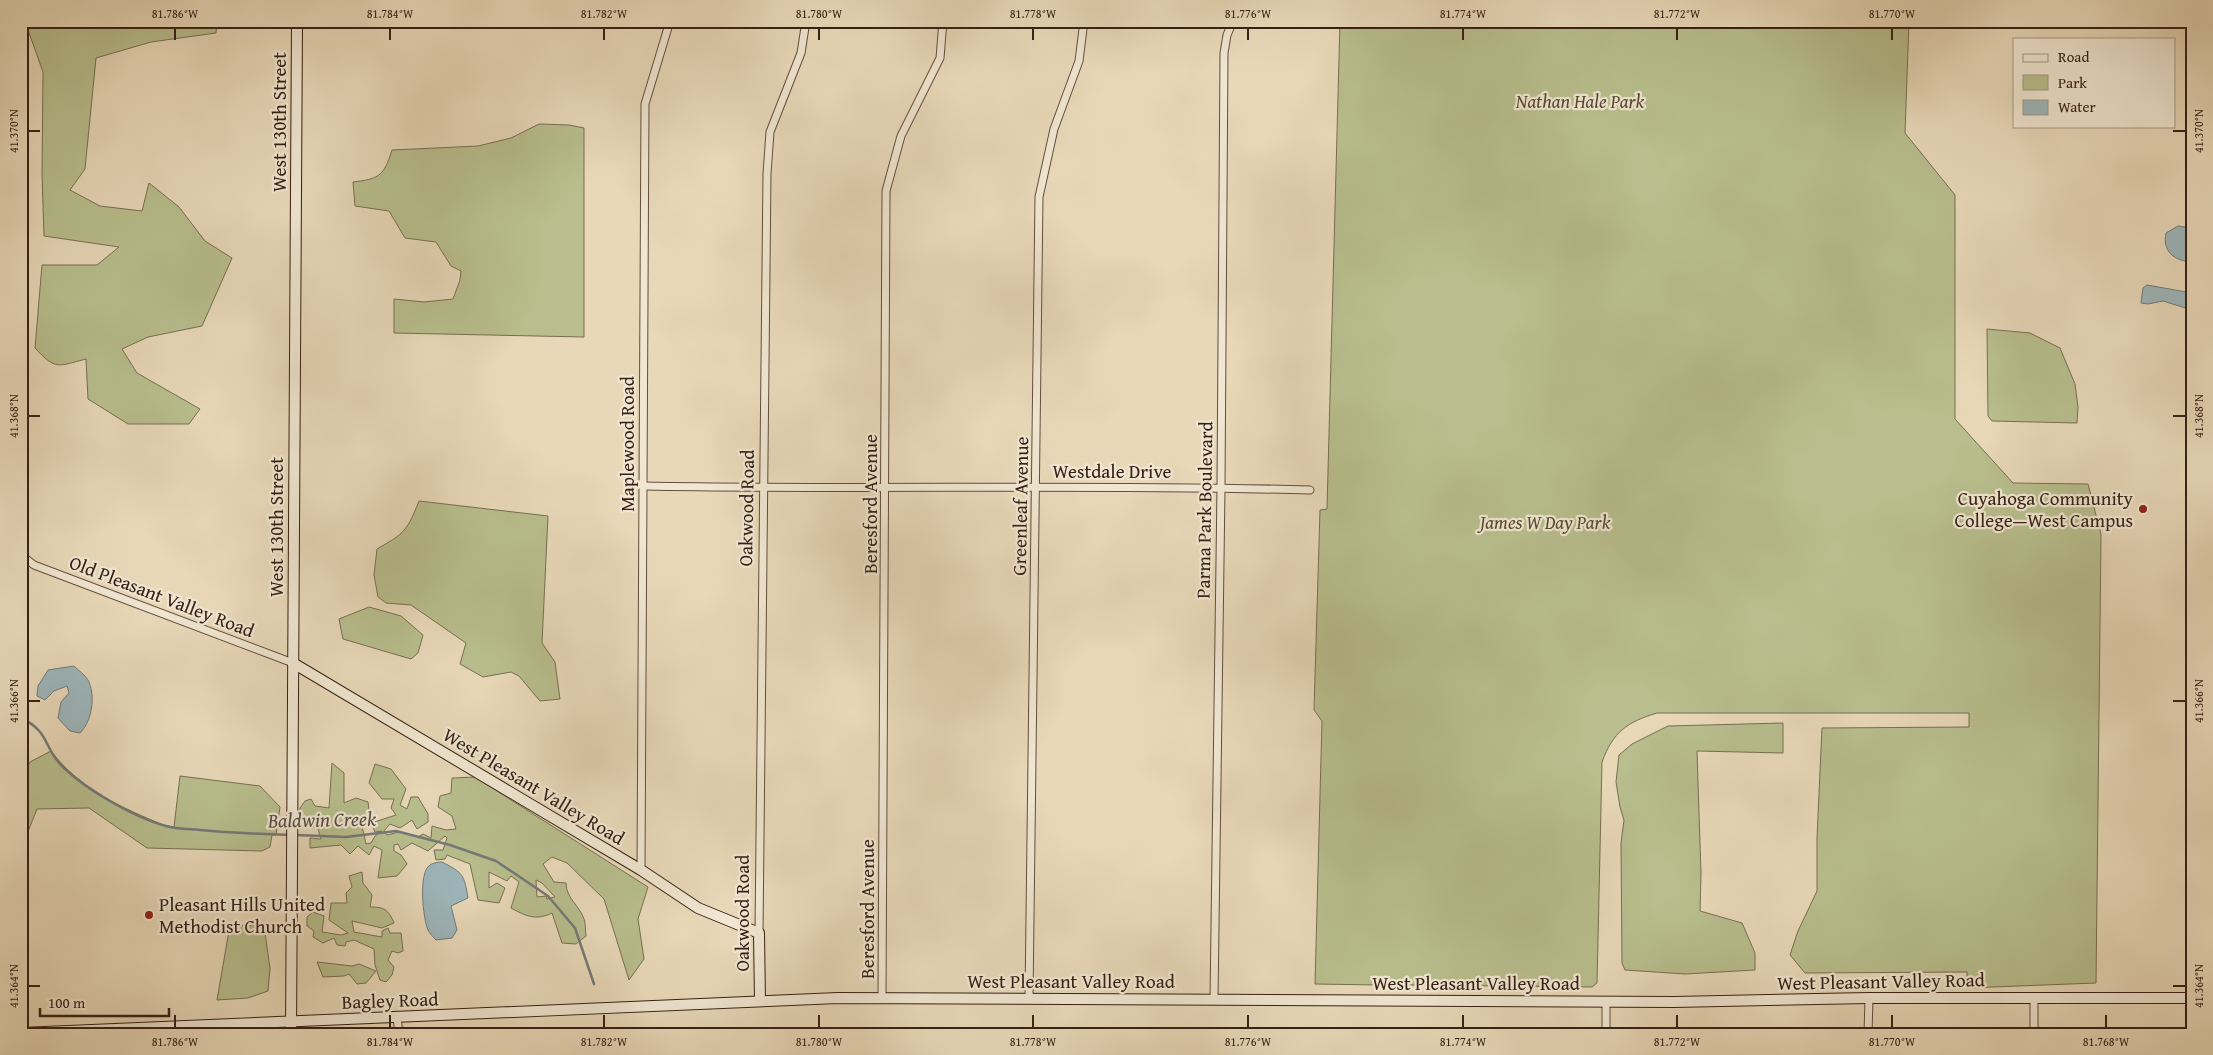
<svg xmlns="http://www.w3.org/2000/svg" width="2213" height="1055" viewBox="0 0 2213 1055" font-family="'Gentium Book Plus',serif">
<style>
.green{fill:#b8be8d;stroke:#776f51;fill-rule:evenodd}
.water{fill:#9db6bb;stroke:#747a79}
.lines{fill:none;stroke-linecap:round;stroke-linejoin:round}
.stream{stroke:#747a79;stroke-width:2.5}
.street-casing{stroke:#624e3e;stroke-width:9}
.secondary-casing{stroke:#362015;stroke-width:12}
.street{stroke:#f0e6d1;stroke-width:7}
.secondary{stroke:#f0e6d1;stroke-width:10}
.ticks{fill:none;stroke:#362015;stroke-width:2}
.poi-dot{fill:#8f2418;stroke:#f0e6d1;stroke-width:2}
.labels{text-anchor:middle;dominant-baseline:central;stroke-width:4.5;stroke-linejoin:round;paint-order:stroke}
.park-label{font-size:19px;font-style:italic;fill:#564833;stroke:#f0e6d1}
.street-label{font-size:19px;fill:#362015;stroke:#f0e6d1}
.poi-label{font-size:19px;fill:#362015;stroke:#f0e6d1;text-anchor:end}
.water-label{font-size:20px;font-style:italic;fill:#554d47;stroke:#f0e6d1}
.neatline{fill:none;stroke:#362015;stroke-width:2}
.ticks-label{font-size:12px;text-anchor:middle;fill:#362015}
</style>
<rect width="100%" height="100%" fill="#e8d8b8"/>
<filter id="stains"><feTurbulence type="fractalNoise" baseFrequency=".004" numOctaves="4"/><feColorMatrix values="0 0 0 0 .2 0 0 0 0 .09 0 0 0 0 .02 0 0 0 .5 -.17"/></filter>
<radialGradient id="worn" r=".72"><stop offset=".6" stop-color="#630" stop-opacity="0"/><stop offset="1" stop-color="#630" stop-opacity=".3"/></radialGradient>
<g class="green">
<path d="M 29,21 L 217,21 L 216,33 L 151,42 L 96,58 L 85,169 L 70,190 L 100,206 L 142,211 L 149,183 L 179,207 L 205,241 L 232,258 L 202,326 L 148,337 L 122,349 L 137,373 L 200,409 L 189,424 L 128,424 L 88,399 L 86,359 C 58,366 56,371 35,348 L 42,265 L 97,265 L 119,247 L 44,236 L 42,174 L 43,72 L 28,30 Z"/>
<path d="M 1340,21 L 1909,21 L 1905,133 L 1955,195 L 1955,419 L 2013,483 L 2088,484 L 2101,534 L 2096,983 L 1967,988 L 1967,972 L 1805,973 L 1790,955 L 1798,931 L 1817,891 L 1817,838 L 1822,728 L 1969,727 L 1969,713 L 1657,713 C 1627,722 1613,732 1602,762 L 1597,983 L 1592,987 L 1405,985 L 1402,982 L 1399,984 L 1384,982 L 1379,985 L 1315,984 L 1322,721 L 1314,710 L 1320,510 L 1327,509 Z"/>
<path d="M 539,124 L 569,125 L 584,128 L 584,337 L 394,333 L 394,299 L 424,302 L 453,299 L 460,280 L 461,271 L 451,266 L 436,242 L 405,238 L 389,211 L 355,206 L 353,182 C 379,179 384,176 392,150 L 478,146 L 511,138 Z"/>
<path d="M 1987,329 L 2030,333 L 2060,348 L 2075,384 L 2078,407 L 2077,423 L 1992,421 L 1988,416 Z"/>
<path d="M 419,501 L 548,516 L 542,643 L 555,662 L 560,699 L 540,701 L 519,676 L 511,672 L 483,677 L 460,664 L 466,643 L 411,605 L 386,603 L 378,597 L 374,575 L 377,549 C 405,533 407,531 419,501 Z"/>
<path d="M 369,607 L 401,616 L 423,635 L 418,653 L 411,659 L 343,639 L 339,619 Z"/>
<path d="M 1783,723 L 1783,753 L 1697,751 L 1701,873 L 1700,911 L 1742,923 L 1755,953 L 1755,970 L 1685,974 L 1625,970 L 1622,963 L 1621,843 L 1624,820 L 1620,807 L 1616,782 L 1619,755 L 1632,744 L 1668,726 Z"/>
<path d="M 51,751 C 81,790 122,808 166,826 L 174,827 L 180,776 L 260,786 L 280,807 L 276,835 L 272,835 L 270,847 L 262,851 L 147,848 L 89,808 L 37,809 L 21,849 L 21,776 L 30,762 Z"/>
<path d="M 332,763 L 344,773 L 344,803 L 356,798 L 368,802 L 370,818 L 362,826 L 366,844 L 371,843 L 375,836 L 382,831 L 375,832 L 371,823 L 396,815 L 391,808 L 394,799 L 382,799 L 369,783 L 375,764 L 391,769 L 406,789 L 400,805 L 407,809 L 411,797 L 418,797 L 428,814 L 428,822 L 417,829 L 412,820 L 400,828 L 390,824 L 384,831 L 387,835 L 399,832 L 418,837 L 423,834 L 431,838 L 432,826 L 446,830 L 456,829 L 452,816 L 438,807 L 440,796 L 451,793 L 452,778 L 475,777 L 648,887 L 638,919 L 644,959 L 629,980 L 604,899 L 567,863 L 552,857 L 543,864 L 554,882 L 566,883 C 566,898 579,905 584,919 C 586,925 585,931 586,936 L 576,944 L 562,943 L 552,913 C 535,921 526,916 511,908 L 519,882 L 511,876 L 507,881 L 489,872 L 489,888 L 497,883 L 505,888 L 499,903 L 478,900 L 470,864 L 447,855 L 445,859 L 436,860 L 434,850 L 443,850 L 447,838 L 445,836 L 428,851 L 412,843 L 401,850 L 398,844 L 394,845 L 394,851 L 401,855 L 407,864 L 397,876 L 378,878 L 382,850 L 374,846 L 369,855 L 358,846 L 350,854 L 341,845 L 310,848 L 310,838 L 321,839 L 318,829 L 302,822 L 300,808 L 305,801 L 311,799 L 315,806 L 329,808 ZM 536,880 L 542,883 L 555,897 L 547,899 L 546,896 L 537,897 Z"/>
<path d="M 362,872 L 363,883 L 372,895 L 370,907 C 384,907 388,909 394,923 L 382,928 L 352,921 L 354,932 L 382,937 L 382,931 L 388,928 L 390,933 L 401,933 L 403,951 L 398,953 L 392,951 L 388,960 L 394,967 L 392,975 L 386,982 L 380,980 L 375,965 L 374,949 L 354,940 L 346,942 L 345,946 L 337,945 L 334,938 L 323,943 L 313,937 L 314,931 L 307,926 L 307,917 L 313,912 L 324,916 L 322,932 L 341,935 L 348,933 L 329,920 L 331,903 L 347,903 L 346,893 L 352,887 L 349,876 Z"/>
<path d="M 230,925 L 264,926 L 270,968 L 268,991 L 248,998 L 217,1000 Z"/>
<path d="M 317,962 L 352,966 L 359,964 L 376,971 L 366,983 L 357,984 L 349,974 L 344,976 L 323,977 Z"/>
<path d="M 593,1028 L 667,1031 L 667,1034 L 593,1034 Z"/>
</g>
<g class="water">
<path d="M 2178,226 L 2192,228 L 2192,262 C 2175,261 2162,252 2166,233 Z"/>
<path d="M 2147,285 L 2192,293 L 2192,310 L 2163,301 L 2148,304 L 2141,303 L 2143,288 Z"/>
<path d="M 74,666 C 78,670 85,675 88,680 C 96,696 92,721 80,733 L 70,731 L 58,718 L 61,702 L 69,693 L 67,686 L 54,691 L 45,700 L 37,696 L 38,686 L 48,670 Z"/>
<path d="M 442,862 C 463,873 464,874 468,898 L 451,906 L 457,930 L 452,938 L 436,940 C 433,937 430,934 428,930 C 423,919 418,872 430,865 C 433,863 438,862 442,862 Z"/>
</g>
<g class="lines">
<g class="stream">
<path d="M 21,718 C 51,732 43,749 64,768 C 87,790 135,818 166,826 C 176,829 189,829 200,830 C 230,833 260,834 291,835"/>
<path d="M 296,835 L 346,837 L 396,831 L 450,845 L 496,861 L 548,896 L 575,928 L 594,984"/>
</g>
<defs>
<g id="street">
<path d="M 643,486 C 866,490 1088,484 1310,490"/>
<path d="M 21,555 L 34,565 L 293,663"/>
<path d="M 641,870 L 645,104 L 670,21"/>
<path d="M 759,933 L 767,174 L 770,132 L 801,53 L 806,21"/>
<path d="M 882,998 L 886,191 L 901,136 L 940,58 L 943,21"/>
<path d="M 1029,998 L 1039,197 L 1054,129 L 1079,61 L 1084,21"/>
<path d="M 1214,1000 L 1221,488 L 1224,53 L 1227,35 L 1233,21"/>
<path d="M 1606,1002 L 1606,1034"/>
<path d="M 397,1017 L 399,1034"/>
<path d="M 1868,1034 L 1869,998"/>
<path d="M 2034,1034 L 2034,997"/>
</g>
<g id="secondary">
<path d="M 293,663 L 641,870 L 698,908 L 759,933 L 760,1001"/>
<path d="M 21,1033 L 838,998 L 1674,1002 L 1869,998 L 2192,998"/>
<path d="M 291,1034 L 297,21"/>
</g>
</defs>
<use href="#street" class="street-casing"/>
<use href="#secondary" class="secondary-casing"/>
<use href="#street" class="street"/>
<use href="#secondary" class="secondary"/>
</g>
<path class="ticks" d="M 175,28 L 175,40M 390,28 L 390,40M 604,28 L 604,40M 819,28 L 819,40M 1033,28 L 1033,40M 1248,28 L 1248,40M 1463,28 L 1463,40M 1677,28 L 1677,40M 1892,28 L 1892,40M 28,131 L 40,131M 2173,131 L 2186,131M 28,416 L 40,416M 2173,416 L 2186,416M 28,701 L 40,701M 2173,701 L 2186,701M 28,986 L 40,986M 2173,986 L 2186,986M 175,1015 L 175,1028M 390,1015 L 390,1028M 604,1015 L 604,1028M 819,1015 L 819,1028M 1033,1015 L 1033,1028M 1248,1015 L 1248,1028M 1463,1015 L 1463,1028M 1677,1015 L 1677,1028M 1892,1015 L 1892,1028M 2106,1015 L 2106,1028"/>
<g class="poi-dot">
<circle cx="2143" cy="509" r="5"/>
<circle cx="149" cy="915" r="5"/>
</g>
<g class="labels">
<g class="park-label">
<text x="1580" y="101">Nathan Hale Park</text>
<text x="1545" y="522">James W Day Park</text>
</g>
<g class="street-label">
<text transform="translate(279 122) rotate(-90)">West 130th Street</text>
<text transform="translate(627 444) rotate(-90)">Maplewood Road</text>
<text x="1112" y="471">Westdale Drive</text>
<text transform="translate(870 504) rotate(-90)">Beresford Avenue</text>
<text transform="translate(1020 506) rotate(-89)">Greenleaf Avenue</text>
<text transform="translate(746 508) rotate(-89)">Oakwood Road</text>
<text transform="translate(1204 510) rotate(-89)">Parma Park Boulevard</text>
<text transform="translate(276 527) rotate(-90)">West 130th Street</text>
<text transform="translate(162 596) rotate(21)">Old Pleasant Valley Road</text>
<text transform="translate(534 786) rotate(31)">West Pleasant Valley Road</text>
<text transform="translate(867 909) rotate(-90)">Beresford Avenue</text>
<text transform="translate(742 913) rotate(-90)">Oakwood Road</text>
<text x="1071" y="981">West Pleasant Valley Road</text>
<text transform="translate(1881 981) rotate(-1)">West Pleasant Valley Road</text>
<text x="1476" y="983">West Pleasant Valley Road</text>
<text transform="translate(390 1000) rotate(-2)">Bagley Road</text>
</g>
<g class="poi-label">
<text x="2133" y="498">Cuyahoga Community<tspan x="2133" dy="22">College—West Campus</tspan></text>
<text x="159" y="904" text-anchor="start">Pleasant Hills United<tspan x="159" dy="22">Methodist Church</tspan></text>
</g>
<g class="water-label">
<text transform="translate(322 819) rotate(-1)">Baldwin Creek</text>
</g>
</g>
<rect width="2213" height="1055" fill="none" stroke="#e8d8b8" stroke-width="55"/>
<rect x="2013" y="38" width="162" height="90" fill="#f0e6d1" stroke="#a69786"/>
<rect x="2023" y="54" width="25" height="8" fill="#f0e6d1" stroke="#a69786"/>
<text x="2058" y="62" font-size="15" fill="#362015">Road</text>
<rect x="2023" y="75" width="25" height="15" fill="#b8be8d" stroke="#a69786"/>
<text x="2058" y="88" font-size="15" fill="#362015">Park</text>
<rect x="2023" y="100" width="25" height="15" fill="#9db6bb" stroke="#a69786"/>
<text x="2058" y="112" font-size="15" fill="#362015">Water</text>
<path d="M40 1008v8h129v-8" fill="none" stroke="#362015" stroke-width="2.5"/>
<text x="48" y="1008" font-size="15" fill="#362015" stroke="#f0e6d1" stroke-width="4" paint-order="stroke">100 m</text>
<rect x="28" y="28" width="2158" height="1000" class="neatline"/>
<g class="ticks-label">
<text x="175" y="18">81.786°W</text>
<text x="390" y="18">81.784°W</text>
<text x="604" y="18">81.782°W</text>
<text x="819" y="18">81.780°W</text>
<text x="1033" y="18">81.778°W</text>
<text x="1248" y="18">81.776°W</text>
<text x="1463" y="18">81.774°W</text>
<text x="1677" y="18">81.772°W</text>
<text x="1892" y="18">81.770°W</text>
<text transform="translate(14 131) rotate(-90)" y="4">41.370°N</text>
<text transform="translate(2199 131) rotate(-90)" y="4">41.370°N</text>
<text transform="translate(14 416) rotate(-90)" y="4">41.368°N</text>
<text transform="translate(2199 416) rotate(-90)" y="4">41.368°N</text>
<text transform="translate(14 701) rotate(-90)" y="4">41.366°N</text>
<text transform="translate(2199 701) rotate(-90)" y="4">41.366°N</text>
<text transform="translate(14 986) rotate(-90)" y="4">41.364°N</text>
<text transform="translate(2199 986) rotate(-90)" y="4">41.364°N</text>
<text x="175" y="1046">81.786°W</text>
<text x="390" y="1046">81.784°W</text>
<text x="604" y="1046">81.782°W</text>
<text x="819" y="1046">81.780°W</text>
<text x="1033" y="1046">81.778°W</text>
<text x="1248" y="1046">81.776°W</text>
<text x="1463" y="1046">81.774°W</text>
<text x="1677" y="1046">81.772°W</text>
<text x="1892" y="1046">81.770°W</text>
<text x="2106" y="1046">81.768°W</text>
</g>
<rect width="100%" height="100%" filter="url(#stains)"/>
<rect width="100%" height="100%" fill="url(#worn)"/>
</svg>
